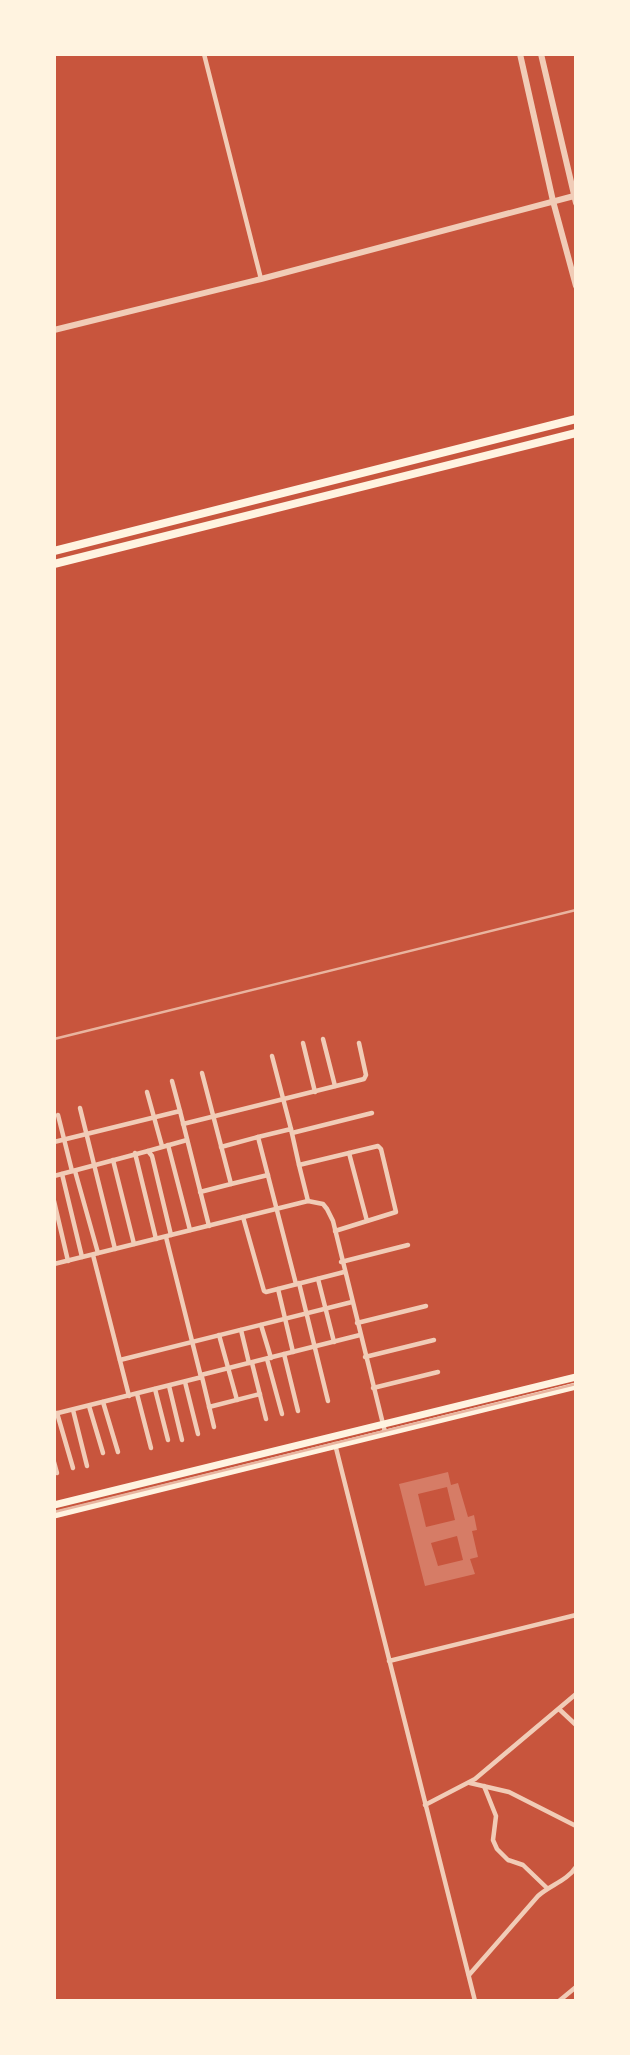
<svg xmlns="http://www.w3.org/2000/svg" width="630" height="2055" viewBox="0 0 630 2055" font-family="Signika,sans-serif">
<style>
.building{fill:#d67c66;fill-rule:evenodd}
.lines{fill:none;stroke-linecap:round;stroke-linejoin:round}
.minor{stroke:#f1ccb7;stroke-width:4.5}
.tertiary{stroke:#f1ccb7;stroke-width:6}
.secondary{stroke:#fff3e0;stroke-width:7}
.primary{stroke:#fff3e0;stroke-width:8}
.rail{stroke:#e9b49f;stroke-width:2.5}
</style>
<rect width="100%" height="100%" fill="#c8553d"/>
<path class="building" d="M 448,1472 L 451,1485 L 458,1483 L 468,1517 L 474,1515 L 477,1530 L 472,1531 L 478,1557 L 470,1559 L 475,1574 L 425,1586 L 399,1484 ZM 447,1487 L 455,1520 L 426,1527 L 418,1494 ZM 457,1536 L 463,1560 L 438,1566 L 431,1543 Z"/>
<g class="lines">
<g class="minor">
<path d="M 204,54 L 261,279"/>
<path d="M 323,1039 L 335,1086"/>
<path d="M 303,1043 L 315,1092"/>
<path d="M 272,1056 L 291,1129"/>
<path d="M 172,1081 L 180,1111"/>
<path d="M 147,1092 L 162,1146"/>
<path d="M 80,1108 L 115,1249"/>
<path d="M 58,1115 L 72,1171"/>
<path d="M 183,1124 L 364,1079 L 366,1075 L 359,1043"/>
<path d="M 292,1133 L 372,1113"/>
<path d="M 54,1142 L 180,1111 L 209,1226"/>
<path d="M 168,1145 L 190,1230"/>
<path d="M 221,1147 L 258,1137"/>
<path d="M 148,1151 L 187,1140"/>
<path d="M 135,1153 L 156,1239"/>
<path d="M 113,1160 L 134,1244"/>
<path d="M 75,1171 L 98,1253"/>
<path d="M 62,1174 L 82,1257"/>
<path d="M 54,1176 L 148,1151 L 152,1156 L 171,1235"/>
<path d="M 231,1184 L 268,1175"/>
<path d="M 200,1192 L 231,1184 L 202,1073"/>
<path d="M 54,1201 L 68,1261"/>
<path d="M 308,1201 L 299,1165 L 349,1153"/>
<path d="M 243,1217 L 264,1291 L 266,1292 L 344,1272"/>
<path d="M 335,1231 L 396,1212 L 381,1149 L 378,1146 L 349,1153 L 367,1221"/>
<path d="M 166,1237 L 201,1377"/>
<path d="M 93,1255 L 129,1396"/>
<path d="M 341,1262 L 408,1245"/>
<path d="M 54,1264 L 308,1201 L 323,1204 L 327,1209 L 333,1221 L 385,1432"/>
<path d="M 318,1279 L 334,1342"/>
<path d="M 299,1283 L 328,1401"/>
<path d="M 296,1284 L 258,1137 L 291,1129 L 299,1165"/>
<path d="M 278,1289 L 293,1352"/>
<path d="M 357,1323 L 426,1306"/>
<path d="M 261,1325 L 271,1358"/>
<path d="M 241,1330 L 249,1363"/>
<path d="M 219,1335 L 237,1400"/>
<path d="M 284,1354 L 298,1411"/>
<path d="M 365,1357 L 434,1340"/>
<path d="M 267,1359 L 282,1414"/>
<path d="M 120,1360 L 352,1302"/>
<path d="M 252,1363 L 266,1419"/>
<path d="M 201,1375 L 360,1335"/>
<path d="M 185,1382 L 198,1434"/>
<path d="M 169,1386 L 182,1440"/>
<path d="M 373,1388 L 438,1372"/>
<path d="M 155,1389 L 168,1440"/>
<path d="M 137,1394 L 151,1448"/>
<path d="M 103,1402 L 118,1452"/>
<path d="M 89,1406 L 103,1453"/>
<path d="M 209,1407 L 260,1394"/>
<path d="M 73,1410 L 87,1466"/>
<path d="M 57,1413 L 73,1468"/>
<path d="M 54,1414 L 202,1377 L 214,1427"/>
<path d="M 335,1444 L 475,2001"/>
<path d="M 54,1462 L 57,1473"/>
<path d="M 389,1661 L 576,1615"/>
<path d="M 559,1709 L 576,1725"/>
<path d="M 470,1783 L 509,1792 L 576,1826"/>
<path d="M 484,1786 L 496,1816 L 493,1840 L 497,1849 L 508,1860 L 523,1865 L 547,1888"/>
<path d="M 425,1805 L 475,1779 L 576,1694"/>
<path d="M 469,1975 L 538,1896 C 550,1885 567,1881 576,1867"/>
<path d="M 559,2001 L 576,1987"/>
</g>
<g class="tertiary">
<path d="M 520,54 L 553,201 L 576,286"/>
<path d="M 541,54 L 576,203"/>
<path d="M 54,330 L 261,279 L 574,196"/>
</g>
<g class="secondary">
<path d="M 54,1505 L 576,1377"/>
<path d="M 54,1515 L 576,1386"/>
</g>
<g class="primary">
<path d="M 54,551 L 576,419"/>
<path d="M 54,564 L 576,433"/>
</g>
<g class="rail">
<path d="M 54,1039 L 576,910"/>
<path d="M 54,1512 L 576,1384"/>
</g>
</g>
<rect width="630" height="2055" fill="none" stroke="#fff3e0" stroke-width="112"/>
</svg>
